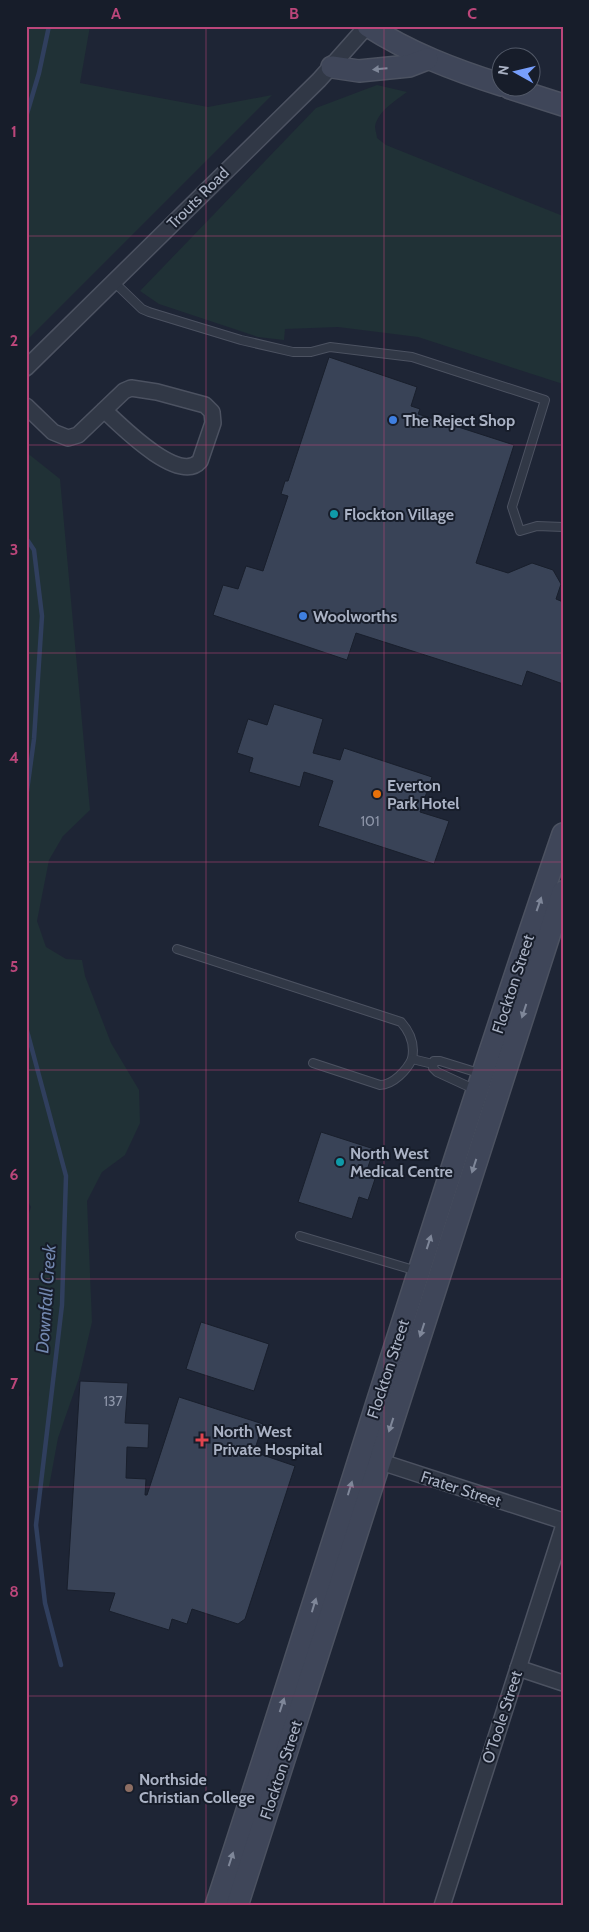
<svg xmlns="http://www.w3.org/2000/svg" width="589" height="1932" viewBox="0 0 589 1932" font-family="Cabin,sans-serif">
<style>
.green{fill:#203136}
.lines{fill:none;stroke-linecap:round;stroke-linejoin:round}
.stream{stroke:#303f5e;stroke-width:4.5}
.building{fill:#394357;stroke:#191f2c}
.lane-casing{stroke:#4c5261;stroke-width:10}
.street-casing{stroke:#4c5261;stroke-width:18}
.secondary-casing{stroke:#4c5261;stroke-width:24}
.lane{stroke:#313846;stroke-width:8}
.street{stroke:#313846;stroke-width:15}
.secondary{stroke:#3f4659;stroke-width:21}
.oneway{fill:#7f8799}
.grid{fill:none;stroke:#bb467a;stroke-width:1;stroke-opacity:0.55}
.shop-dot{fill:#3f7fe0;stroke:#171d2a;stroke-width:2}
.culture-dot{fill:#0f9aa8;stroke:#171d2a;stroke-width:2}
.food-dot{fill:#e8710a;stroke:#171d2a;stroke-width:2}
.health-dot{fill:#e0444e;stroke:#171d2a;stroke-width:2}
.education-dot{fill:#8d6e63;stroke:#171d2a;stroke-width:2}
.labels{text-anchor:middle;dominant-baseline:central;stroke-width:4;stroke-linejoin:round;paint-order:stroke}
.number-label{font-size:14px;fill:#8e96a9}
.street-label{font-size:16px;fill:#aab2c4;stroke:#171d2a}
.poi-label{font-size:16px;font-weight:bold;fill:#aab2c4;stroke:#171d2a;text-anchor:start}
.water-label{font-size:18px;font-style:italic;fill:#7186ae;stroke:#171d2a}
.neatline{fill:none;stroke:#bb467a;stroke-width:2}
.grid-label{font-size:16px;text-anchor:middle;font-weight:bold;fill:#bb467a}
</style>
<rect width="100%" height="100%" fill="#1e2535"/>
<g class="green">
<path d="M 26,26 L 90,26 L 80,83 L 208,107 L 272,95 L 26,341 Z"/>
<path d="M 377,85 L 407,92 C 396,100 377,112 375,127 C 375,130 377,135 377,138 L 386,145 L 563,216 L 563,384 L 418,337 L 338,327 L 285,329 L 284,340 L 258,337 L 159,304 L 140,291 L 316,108 Z"/>
<path d="M 26,452 L 60,479 L 90,810 L 63,836 L 49,860 L 37,921 L 46,947 L 66,959 L 82,960 L 85,976 L 111,1043 L 139,1090 L 140,1123 L 125,1155 L 102,1172 L 87,1201 L 92,1322 L 79,1378 L 58,1438 L 49,1487 L 29,1490 L 26,1486 L 26,1401 L 30,1395 L 26,1374 L 26,1222 L 31,1207 L 26,1198 Z"/>
</g>
<g class="lines">
<g class="stream">
<path d="M 26,117 L 39,73 L 49,26"/>
<path d="M 26,538 L 34,550 L 42,616 L 34,739 L 26,798"/>
<path d="M 26,1027 L 66,1176 L 62,1305 L 36,1525 L 45,1603 L 61,1665"/>
</g>
</g>
<g class="building">
<path d="M 329,357 L 417,387 L 411,406 L 420,409 L 418,414 L 514,445 L 476,563 L 508,573 L 532,563 L 553,570 L 561,584 L 556,599 L 563,602 L 563,684 L 527,671 L 522,686 L 356,633 L 347,660 L 213,615 L 223,585 L 238,589 L 246,566 L 263,571 L 288,496 L 281,494 L 285,481 L 288,481 Z"/>
<path d="M 274,704 L 323,719 L 313,753 L 340,760 L 344,748 L 432,777 L 420,812 L 449,821 L 434,864 L 318,826 L 333,781 L 304,772 L 300,787 L 249,772 L 253,758 L 237,753 L 248,719 L 267,725 Z"/>
<path d="M 321,1132 L 374,1149 L 365,1176 L 375,1179 L 368,1200 L 359,1197 L 352,1219 L 298,1202 Z"/>
<path d="M 201,1322 L 269,1344 L 254,1391 L 186,1369 Z"/>
<path d="M 80,1381 L 128,1383 L 125,1423 L 149,1424 L 148,1448 L 127,1447 L 126,1478 L 146,1479 L 145,1495 L 147,1495 L 179,1397 L 263,1424 L 254,1452 L 295,1466 L 245,1619 L 238,1624 L 192,1609 L 187,1624 L 172,1619 L 169,1630 L 109,1611 L 115,1593 L 67,1590 Z"/>
</g>
<g class="lines">
<defs>
<g id="lane">
<path d="M 114,282 L 142,309 L 149,312 L 241,340 L 293,352 L 311,352 L 330,347 L 412,357 L 545,400 L 512,507 L 520,531 L 537,526 L 563,527"/>
<path d="M 177,949 L 401,1022 C 410,1032 415,1045 412,1059"/>
<path d="M 313,1063 L 380,1085 C 393,1085 407,1070 412,1059 L 433,1064"/>
<path d="M 476,1090 L 437,1072 L 433,1068 L 434,1061 L 440,1061 L 482,1074"/>
<path d="M 300,1236 L 417,1271"/>
</g>
<g id="street">
<path d="M 26,368 L 319,80 L 367,26"/>
<path d="M 26,406 L 53,432 L 68,438 L 78,435 L 124,391 L 131,388 L 157,392 L 205,405 L 212,412 L 213,423 L 200,461 C 179,485 120,425 104,410"/>
<path d="M 372,1459 L 563,1521"/>
<path d="M 518,1668 L 563,1683"/>
<path d="M 442,1906 L 563,1528"/>
</g>
<g id="secondary">
<path d="M 368,26 C 410,53 454,70 502,85"/>
<path d="M 332,67 L 359,71 L 409,66 L 427,59"/>
<path d="M 510,88 L 563,105"/>
<path d="M 216,1906 C 333,1549 441,1189 563,834"/>
<path d="M 237,1906 L 563,892"/>
</g>
</defs>
<use href="#lane" class="lane-casing"/>
<use href="#street" class="street-casing"/>
<use href="#secondary" class="secondary-casing"/>
<use href="#lane" class="lane"/>
<use href="#street" class="street"/>
<use href="#secondary" class="secondary"/>
</g>
<defs><path id="oneway-solid" d="M-6-.8H1V-3.2L6.5 0L1 3.2V.8H-6Z" transform="scale(1.25)"/></defs>
<g class="oneway">
<use href="#oneway-solid" transform="translate(380 69) rotate(175)"/>
<use href="#oneway-solid" transform="translate(539 904) rotate(-71)"/>
<use href="#oneway-solid" transform="translate(524 1011) rotate(108)"/>
<use href="#oneway-solid" transform="translate(474 1166) rotate(108)"/>
<use href="#oneway-solid" transform="translate(429 1242) rotate(-72)"/>
<use href="#oneway-solid" transform="translate(422 1330) rotate(108)"/>
<use href="#oneway-solid" transform="translate(391 1425) rotate(108)"/>
<use href="#oneway-solid" transform="translate(350 1488) rotate(-73)"/>
<use href="#oneway-solid" transform="translate(314 1605) rotate(-73)"/>
<use href="#oneway-solid" transform="translate(282 1705) rotate(-72)"/>
<use href="#oneway-solid" transform="translate(231 1859) rotate(-72)"/>
</g>
<path class="grid" d="M 206,26 L 206,1906M 384,26 L 384,1906M 26,236 L 563,236M 26,445 L 563,445M 26,653 L 563,653M 26,862 L 563,862M 26,1070 L 563,1070M 26,1279 L 563,1279M 26,1487 L 563,1487M 26,1696 L 563,1696"/>
<g class="shop-dot">
<circle cx="393" cy="420" r="5"/>
<circle cx="303" cy="616" r="5"/>
</g>
<g class="culture-dot">
<circle cx="334" cy="514" r="5"/>
<circle cx="340" cy="1162" r="5"/>
</g>
<circle class="food-dot" cx="377" cy="794" r="5"/>
<path class="health-dot" d="M199.5 1432.5h5v5h5v5h-5v5h-5v-5h-5v-5h5z"/>
<circle class="education-dot" cx="129" cy="1788" r="5"/>
<g class="labels">
<g class="number-label">
<text x="370" y="821">101</text>
<text x="113" y="1401">137</text>
</g>
<g class="street-label">
<text transform="translate(198 198) rotate(-45)">Trouts Road</text>
<text transform="translate(513 984) rotate(-72)">Flockton Street</text>
<text transform="translate(388 1369) rotate(-72)">Flockton Street</text>
<text transform="translate(461 1489) rotate(18)">Frater Street</text>
<text transform="translate(502 1717) rotate(-72)">O'Toole Street</text>
<text transform="translate(281 1770) rotate(-72)">Flockton Street</text>
</g>
<g class="poi-label">
<text x="403" y="420">The Reject Shop</text>
<text x="344" y="514">Flockton Village</text>
<text x="313" y="616">Woolworths</text>
<text x="387" y="785">Everton<tspan x="387" dy="18">Park Hotel</tspan></text>
<text x="350" y="1153">North West<tspan x="350" dy="18">Medical Centre</tspan></text>
<text x="213" y="1431">North West<tspan x="213" dy="18">Private Hospital</tspan></text>
<text x="139" y="1779">Northside<tspan x="139" dy="18">Christian College</tspan></text>
</g>
<g class="water-label">
<text transform="translate(46 1299) rotate(-86)">Downfall Creek</text>
</g>
</g>
<rect width="589" height="1932" fill="none" stroke="#171d2a" stroke-width="55"/>
<g transform="translate(516 72) rotate(278)"><circle r="24" fill="#171d2a" stroke="#525968"/>
<path d="M0-4L9 19L0 12L-9 19Z" fill="#779efb"/>
<text y="-8" font-size="14" font-weight="bold" text-anchor="middle" fill="#aab2c4">N</text>
</g>
<rect x="28" y="28" width="534" height="1876" class="neatline"/>
<g class="grid-label">
<text x="116" y="19">A</text>
<text x="294" y="19">B</text>
<text x="472" y="19">C</text>
<text x="14" y="137">1</text>
<text x="14" y="346">2</text>
<text x="14" y="555">3</text>
<text x="14" y="763">4</text>
<text x="14" y="972">5</text>
<text x="14" y="1180">6</text>
<text x="14" y="1389">7</text>
<text x="14" y="1597">8</text>
<text x="14" y="1806">9</text>
</g>
</svg>
